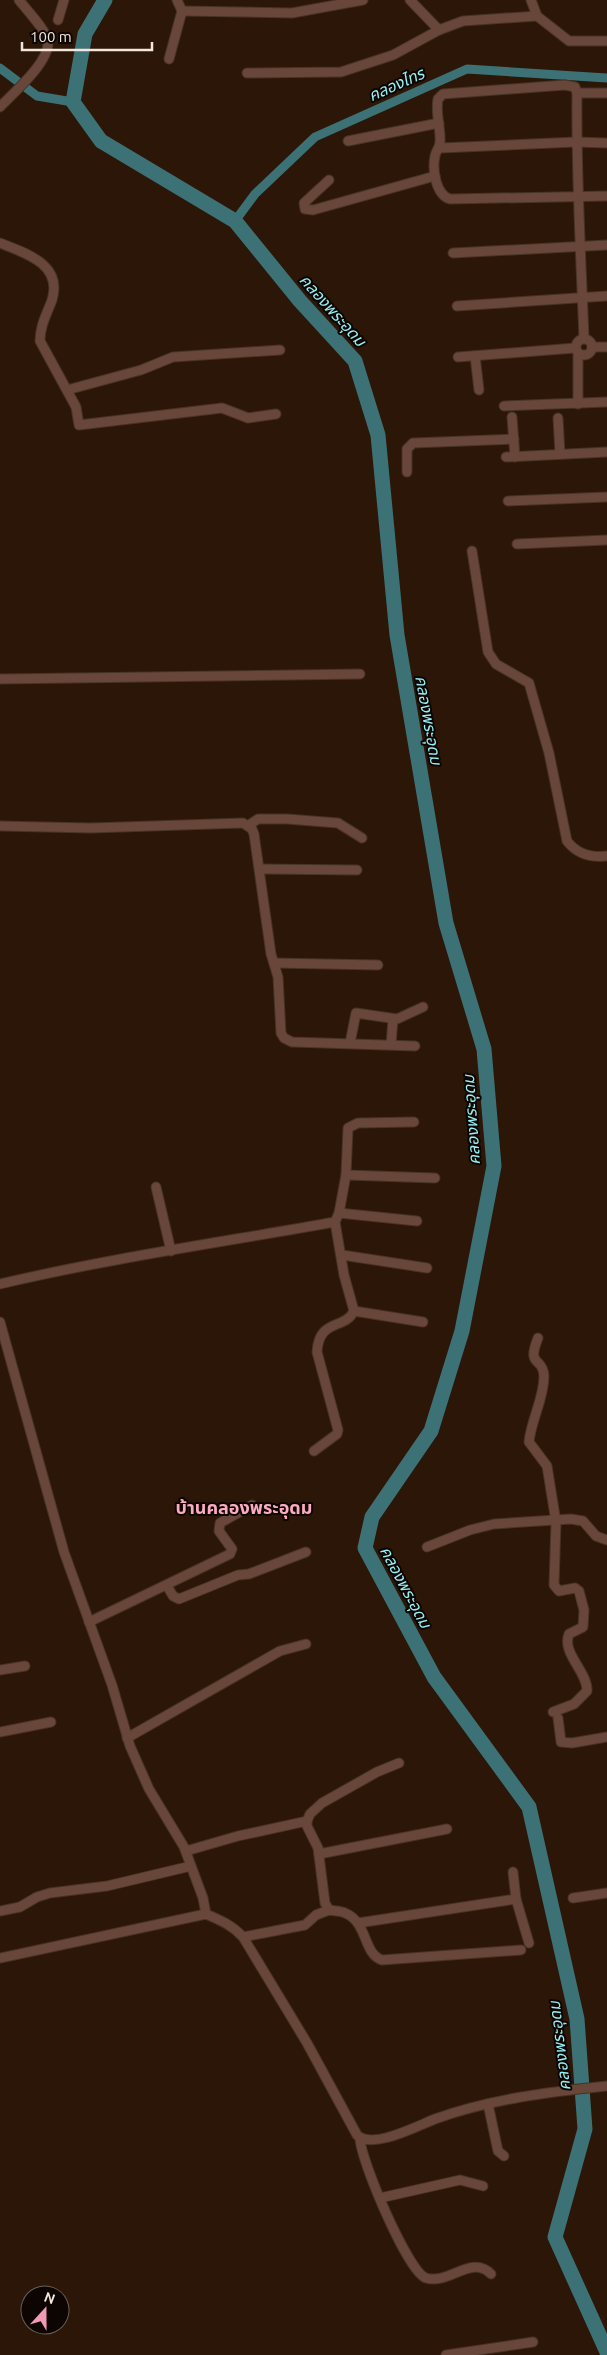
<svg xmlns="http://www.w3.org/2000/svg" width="607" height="2355" viewBox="0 0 607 2355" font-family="Ubuntu,'Noto Sans Thai',sans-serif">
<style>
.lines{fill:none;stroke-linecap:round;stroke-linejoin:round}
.canal{stroke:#3c7175;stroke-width:9}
.river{stroke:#3c7175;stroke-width:15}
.minor-casing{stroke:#473325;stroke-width:11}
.minor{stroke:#69463a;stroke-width:9}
.labels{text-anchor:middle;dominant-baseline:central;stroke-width:4;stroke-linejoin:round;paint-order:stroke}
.water-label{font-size:16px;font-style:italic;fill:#96f1f7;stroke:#0c0502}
.quarter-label{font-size:18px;font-weight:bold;fill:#fbaac1;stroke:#0c0502}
</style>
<rect width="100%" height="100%" fill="#2b1607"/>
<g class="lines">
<g class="canal">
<path d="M 0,68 L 37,96 L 73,102"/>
<path d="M 235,221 L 255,194 L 315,137 L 467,69 L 607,78"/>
</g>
<path class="river" d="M 105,0 L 85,34 L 73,102 L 101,141 L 235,221 L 300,301 L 355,361 L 378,435 L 397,635 L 446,923 L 484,1049 L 494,1166 L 462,1331 L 431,1431 L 372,1517 L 365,1548 L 434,1677 L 529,1807 L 577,2019 L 585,2129 L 555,2237 L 607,2352"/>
<defs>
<g id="minor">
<path d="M 410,0 L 439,30"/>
<path d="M 531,0 L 537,16 L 569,41 L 607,41"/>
<path d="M 182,11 L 292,13 L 363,0"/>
<path d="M 58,20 L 64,0"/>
<path d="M 169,59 L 182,11 L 177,0"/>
<path d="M 247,73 L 341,72 L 393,55 L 439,30 L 463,21 L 537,16"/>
<path d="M 577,93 L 607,93"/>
<path d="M 0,107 C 13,93 49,63 48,42 C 47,31 26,9 19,0"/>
<path d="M 348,141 L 439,123"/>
<path d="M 440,148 L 576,142 L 607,143"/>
<path d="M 329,180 L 304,203 L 305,209 L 313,210 L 435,176"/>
<path d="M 0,243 C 25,253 63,264 52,300 C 47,314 40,325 40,341 L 76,407 L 79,425 L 222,408 L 248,418 L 276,414"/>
<path d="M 453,253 L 607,245"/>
<path d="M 457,306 L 607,296"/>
<circle cx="584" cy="347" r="8"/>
<path d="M 584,339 C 581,257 576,175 577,93 L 575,87 L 565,85 L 443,94 L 438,99 C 435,113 441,128 440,142 C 440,148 436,150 435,156 C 432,170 436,195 450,199 L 607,196"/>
<path d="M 592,347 L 607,347"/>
<path d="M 475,356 L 479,390"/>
<path d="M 458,357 L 575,348"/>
<path d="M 67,390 L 141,370 L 173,357 L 280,350"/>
<path d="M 578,404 L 578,353"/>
<path d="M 504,406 L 607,402"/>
<path d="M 512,417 L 515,457"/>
<path d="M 558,418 L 560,454"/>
<path d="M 506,457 L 607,452"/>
<path d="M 407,472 L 407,449 L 413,443 L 514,439"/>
<path d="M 508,501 L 607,497"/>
<path d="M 517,544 L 607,540"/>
<path d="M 472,551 L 488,652 L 496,664 L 529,683 L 549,753 L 567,841 C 577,854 591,858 607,856"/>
<path d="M 0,679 L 360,674"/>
<path d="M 249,825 L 258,819 L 287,819 L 338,823 L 362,838"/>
<path d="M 0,826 L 91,828 L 243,823 L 252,829 L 254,834 L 271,954 L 278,977 L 281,1033 L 284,1038 L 292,1042 L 415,1046"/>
<path d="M 260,869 L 357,870"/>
<path d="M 274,963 L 378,965"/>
<path d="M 350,1043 L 356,1013 L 397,1019 L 423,1007"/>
<path d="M 391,1045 L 393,1019"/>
<path d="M 346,1175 L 435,1178"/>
<path d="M 156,1187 L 171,1251"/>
<path d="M 339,1213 L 417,1221"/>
<path d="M 342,1255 L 427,1268"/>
<path d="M 0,1284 C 111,1258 223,1242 335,1222"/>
<path d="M 354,1311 L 423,1322"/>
<path d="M 0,1322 L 64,1552 L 112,1685 L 130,1746 L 149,1789 L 184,1847 L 203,1898 L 206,1914"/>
<path d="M 538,1338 C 526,1368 543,1356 544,1376 C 544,1399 531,1420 529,1442 L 547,1466 L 556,1522 L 554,1585 L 559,1591 L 575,1588 L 579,1591 L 584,1610 L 583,1627 L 569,1634 C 561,1653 588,1672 587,1691 L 574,1704 L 553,1712"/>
<path d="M 314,1451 L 337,1434 L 338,1430 L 317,1352 C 319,1318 345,1330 354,1311 L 344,1275 L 335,1222 L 339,1213 L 346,1175 L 348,1128 L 358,1123 L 414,1122"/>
<path d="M 427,1547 L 470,1530 L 494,1524 L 571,1519 L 583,1521 L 596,1536 L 607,1540"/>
<path d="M 167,1586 L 173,1596 L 179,1599 L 238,1575 L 249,1574 L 306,1552"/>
<path d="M 89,1622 L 230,1554 L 232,1549 L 219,1531 L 220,1523 L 252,1505"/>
<path d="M 0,1670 L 25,1666"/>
<path d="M 558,1718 L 561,1742 L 572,1743 L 607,1737"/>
<path d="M 0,1732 L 51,1722"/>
<path d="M 127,1738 L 280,1651 L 306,1644"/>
<path d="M 186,1851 L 238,1836 L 307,1821"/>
<path d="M 319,1854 L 447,1829"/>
<path d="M 573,1898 L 607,1893"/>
<path d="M 516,1899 L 529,1943"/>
<path d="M 329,1910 C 334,1911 341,1911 345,1913 C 368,1922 363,1954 382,1960 L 521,1950"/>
<path d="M 0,1911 L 20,1907 L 37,1897 L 50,1893 L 107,1886 L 191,1866"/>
<path d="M 358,1923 L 516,1899 L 513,1872"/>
<path d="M 243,1937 L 305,1925 L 316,1915 L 329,1910 L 325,1903 L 318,1848 L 307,1826 L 307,1821 L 310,1814 L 322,1803 L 377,1772 L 399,1763"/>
<path d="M 0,1958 L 206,1914 C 220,1920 232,1925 243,1937 L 307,2043 L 357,2135 C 372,2150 417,2126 435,2119 C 490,2099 549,2092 607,2086"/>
<path d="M 488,2104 L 498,2151 L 504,2156"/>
<path d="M 360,2138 C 360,2159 408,2272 426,2278 C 449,2285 472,2254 491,2274"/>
<path d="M 380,2198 L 460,2180 L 483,2186"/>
<path d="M 446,2355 L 533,2342"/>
</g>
</defs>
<use href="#minor" class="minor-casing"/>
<use href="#minor" class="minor"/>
</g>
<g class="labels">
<g class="water-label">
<text transform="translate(396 84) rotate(-24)">คลองไทร</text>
<text transform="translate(333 310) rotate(48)">คลองพระอุดม</text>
<text transform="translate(429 720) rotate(80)">คลองพระอุดม</text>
<text transform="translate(471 1120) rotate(-94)">คลองพระอุดม</text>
<text transform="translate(406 1587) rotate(62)">คลองพระอุดม</text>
<text transform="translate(559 2046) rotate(-97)">คลองพระอุดม</text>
</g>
<g class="quarter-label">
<text x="244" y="1507">บ้านคลองพระอุดม</text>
</g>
</g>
<g transform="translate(45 2310) rotate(21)"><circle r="24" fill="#0c0502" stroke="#695f59"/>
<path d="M0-4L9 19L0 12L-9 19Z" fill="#f19ab4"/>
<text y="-8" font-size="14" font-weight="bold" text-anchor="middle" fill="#f5e6dc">N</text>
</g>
<path d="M22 42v8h130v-8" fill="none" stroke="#f5e6dc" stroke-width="2.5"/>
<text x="30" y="42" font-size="15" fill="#f5e6dc" stroke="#0c0502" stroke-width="4" paint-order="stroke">100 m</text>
</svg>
